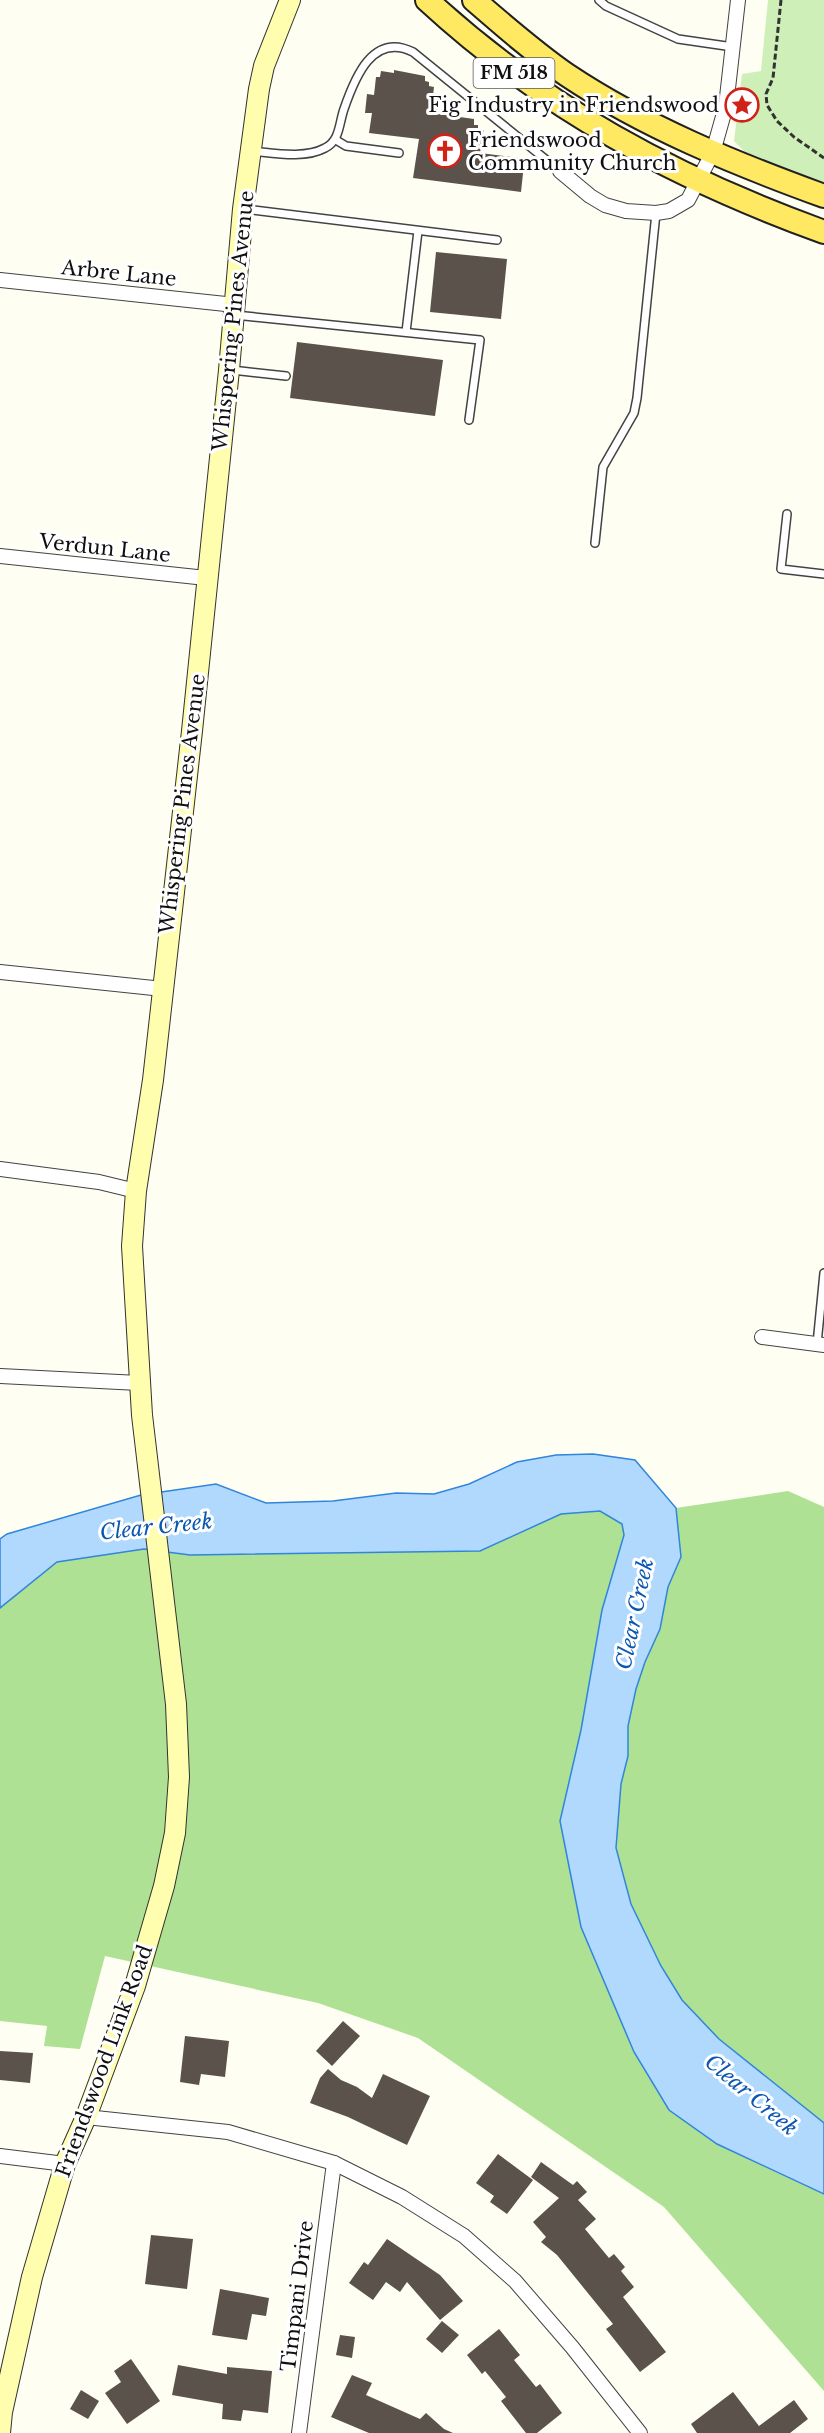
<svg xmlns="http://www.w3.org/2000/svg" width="824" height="2433" viewBox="0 0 824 2433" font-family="'Libre Baskerville',serif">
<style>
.green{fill:#ceefb7}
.forest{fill:#afe194}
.water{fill:#b1d9fd;stroke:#3085dc;stroke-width:1.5}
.building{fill:#5a524b}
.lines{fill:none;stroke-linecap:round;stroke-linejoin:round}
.service-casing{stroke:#434343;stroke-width:10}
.minor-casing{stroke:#434343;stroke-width:16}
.secondary-casing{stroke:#323232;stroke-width:22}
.primary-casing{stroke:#212121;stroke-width:26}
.path{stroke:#323232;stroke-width:3;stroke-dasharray:6 3;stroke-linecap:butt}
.service{stroke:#fff;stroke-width:7}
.minor{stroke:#fff;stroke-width:14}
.secondary{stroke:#fffeae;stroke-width:20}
.primary{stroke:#ffe963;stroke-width:22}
.labels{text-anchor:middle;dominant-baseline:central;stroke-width:6;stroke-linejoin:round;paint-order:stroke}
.shield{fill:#fff;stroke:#585858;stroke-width:1.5}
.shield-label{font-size:18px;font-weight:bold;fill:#101010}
.poi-label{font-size:20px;fill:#101010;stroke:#fff;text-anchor:end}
.street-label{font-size:20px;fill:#101010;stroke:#fff}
.water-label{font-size:21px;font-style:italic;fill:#0a57b1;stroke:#fff}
</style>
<rect width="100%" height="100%" fill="#fffef3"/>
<path class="green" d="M 768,0 L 824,0 L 824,184 L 747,154 L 734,141 L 742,74 L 761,71 Z"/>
<g class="forest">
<path d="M 788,1491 L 824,1507 L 824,2123 L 719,2039 L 682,2000 L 661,1966 L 631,1904 L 616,1848 L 621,1784 L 628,1756 L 628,1726 L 636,1689 L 645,1662 L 660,1629 L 668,1587 L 681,1557 L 676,1508 Z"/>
<path d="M 600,1511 L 622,1524 L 624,1535 L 602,1610 L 581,1730 L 560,1821 L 581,1927 L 634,2052 L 669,2110 L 717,2144 L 824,2194 L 824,2391 L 664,2207 L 418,2038 L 318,2003 L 105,1956 L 80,2049 L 44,2046 L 47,2026 L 0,2021 L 0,1608 L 57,1562 L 144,1549 L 190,1555 L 480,1551 L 560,1514 Z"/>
</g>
<path class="water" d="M 593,1454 L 635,1460 L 676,1508 L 681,1557 L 668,1587 L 660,1629 L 645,1662 L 636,1689 L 628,1726 L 628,1756 L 621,1784 L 616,1848 L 631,1904 L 661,1966 L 682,2000 L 719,2039 L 824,2123 L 824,2194 L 717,2144 L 669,2110 L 634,2052 L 581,1927 L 560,1821 L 581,1730 L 602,1610 L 624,1535 L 622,1524 L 600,1511 L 561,1514 L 480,1551 L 190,1555 L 144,1549 L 57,1562 L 0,1608 L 0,1539 L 7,1534 L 141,1495 L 216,1484 L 266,1503 L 333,1501 L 396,1493 L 434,1494 L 469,1484 L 517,1462 L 556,1455 Z"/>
<g class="building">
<path d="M 394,70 L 425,76 L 425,81 L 429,82 L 429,86 L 434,87 L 431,113 L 474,119 L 474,125 L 478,125 L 478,130 L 484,130 L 480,153 L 521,158 L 520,164 L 524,164 L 521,192 L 413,178 L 419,139 L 369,133 L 372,113 L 365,113 L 367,94 L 374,95 L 376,77 L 380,77 L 381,71 L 394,73 Z"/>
<path d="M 436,252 L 507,259 L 501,319 L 430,312 Z"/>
<path d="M 297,342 L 443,360 L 435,416 L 290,398 Z"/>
<path d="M 343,2021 L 360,2036 L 332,2066 L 316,2051 Z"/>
<path d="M 185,2036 L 229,2041 L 225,2077 L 201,2074 L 199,2085 L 180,2082 Z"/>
<path d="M 0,2051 L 33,2053 L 30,2083 L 0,2080 Z"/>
<path d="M 328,2069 L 341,2080 L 357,2087 L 372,2098 L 383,2074 L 430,2096 L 407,2145 L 348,2117 L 310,2103 L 320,2078 Z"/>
<path d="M 498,2154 L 533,2180 L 507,2214 L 490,2202 L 494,2196 L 476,2183 Z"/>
<path d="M 541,2162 L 573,2185 L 577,2181 L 587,2192 L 578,2200 L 596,2219 L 585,2229 L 609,2258 L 614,2254 L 625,2267 L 621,2271 L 634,2287 L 623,2297 L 666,2352 L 640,2372 L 606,2329 L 613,2324 L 557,2255 L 541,2242 L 546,2237 L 533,2222 L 559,2198 L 531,2177 Z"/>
<path d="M 151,2235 L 193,2239 L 187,2289 L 145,2284 Z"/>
<path d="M 387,2239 L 440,2275 L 463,2301 L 440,2320 L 407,2282 L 400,2292 L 386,2282 L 373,2300 L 349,2283 L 364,2262 L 368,2265 Z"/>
<path d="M 220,2289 L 269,2298 L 266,2316 L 252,2314 L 247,2340 L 212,2335 Z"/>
<path d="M 442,2321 L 459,2335 L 442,2353 L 426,2339 Z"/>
<path d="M 499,2329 L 520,2355 L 514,2360 L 536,2387 L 540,2384 L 562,2413 L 537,2433 L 526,2433 L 501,2401 L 506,2397 L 485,2371 L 482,2374 L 467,2355 Z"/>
<path d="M 340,2335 L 355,2337 L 352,2358 L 336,2355 Z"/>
<path d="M 131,2359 L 160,2401 L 127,2424 L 105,2393 L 121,2382 L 114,2371 Z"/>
<path d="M 178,2365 L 227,2374 L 227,2367 L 272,2371 L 268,2413 L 243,2410 L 241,2421 L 222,2419 L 223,2404 L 172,2395 Z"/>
<path d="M 352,2375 L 372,2383 L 366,2395 L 420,2419 L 426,2413 L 444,2429 L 453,2433 L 369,2433 L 331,2417 Z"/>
<path d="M 81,2390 L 99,2401 L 88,2419 L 70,2409 Z"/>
<path d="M 733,2392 L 759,2426 L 794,2400 L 808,2419 L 790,2433 L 697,2433 L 691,2424 Z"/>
</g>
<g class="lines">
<defs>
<g id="service">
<path d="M 599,0 L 606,6 L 678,39 L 733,47"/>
<path d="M 336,140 L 346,146 L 399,153"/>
<path d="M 252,151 C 274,153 305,159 325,148 C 340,141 339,123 344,109 C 355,77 373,32 413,52 L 560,171"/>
<path d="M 245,209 L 497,240"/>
<path d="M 235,315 L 480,340 L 469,420"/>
<path d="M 406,332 L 418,231"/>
<path d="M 232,370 L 286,376"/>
<path d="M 787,514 L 781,569 L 824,574"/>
<path d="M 595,543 L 603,467 L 634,413 L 637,398 L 656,213"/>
<path d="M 817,1344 L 824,1273"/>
</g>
<g id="minor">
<path d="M 560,171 L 590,196 L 605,205 L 626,211 L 656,213 L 669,211 L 688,200 L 713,152 L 726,106 L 738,0"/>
<path d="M 0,280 L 235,305"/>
<path d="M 0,556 L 206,578"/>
<path d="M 0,972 L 163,989"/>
<path d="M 0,1169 L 99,1182 L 136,1191"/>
<path d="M 762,1337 L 824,1345"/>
<path d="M 0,1376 L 139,1383"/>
<path d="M 86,2117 L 228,2132 L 334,2163 L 402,2197 L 464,2236 L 515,2281 L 572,2347 L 640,2433"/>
<path d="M 0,2156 L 65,2164"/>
<path d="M 299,2433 L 334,2163"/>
</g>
<path id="secondary" d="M 0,2433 L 2,2412 L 32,2277 L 65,2164 L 86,2117 L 135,1986 L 164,1886 L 175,1833 L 179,1777 L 176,1704 L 142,1415 L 132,1246 L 136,1191 L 153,1080 L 192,731 L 229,370 L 243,209 L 259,89 L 264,66 L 290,0"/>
<g id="primary">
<path d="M 427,0 C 544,108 675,178 824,232"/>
<path d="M 474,0 C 504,26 535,53 567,75 C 645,127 736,164 824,196"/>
</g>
</defs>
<use href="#service" class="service-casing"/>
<use href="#minor" class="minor-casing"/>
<use href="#secondary" class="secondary-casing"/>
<use href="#primary" class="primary-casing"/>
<path class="path" d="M 781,0 L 773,78 L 766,94 L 767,105 L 777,121 L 794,137 L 824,158"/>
<use href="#service" class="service"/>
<use href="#minor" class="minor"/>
<use href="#secondary" class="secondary"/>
<use href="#primary" class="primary"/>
</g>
<defs>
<symbol id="sight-ring" viewBox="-11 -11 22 22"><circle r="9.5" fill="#fff" stroke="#d02217" stroke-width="1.5"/><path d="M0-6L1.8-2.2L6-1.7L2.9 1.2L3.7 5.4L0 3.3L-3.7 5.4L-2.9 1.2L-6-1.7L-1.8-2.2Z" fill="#d02217"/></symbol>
<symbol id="church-ring" viewBox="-11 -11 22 22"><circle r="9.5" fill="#fff" stroke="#d02217" stroke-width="1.5"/><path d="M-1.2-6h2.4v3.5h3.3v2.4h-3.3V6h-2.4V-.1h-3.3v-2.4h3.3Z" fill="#d02217"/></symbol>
</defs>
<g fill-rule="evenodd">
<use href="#sight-ring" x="723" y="86" width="38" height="38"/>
<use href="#church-ring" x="426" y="132" width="38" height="38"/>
</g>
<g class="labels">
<rect class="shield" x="473.5" y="58" width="81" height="30" rx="4.5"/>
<g class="shield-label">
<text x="514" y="73">FM 518</text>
</g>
<g class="poi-label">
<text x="719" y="105">Fig Industry in Friendswood</text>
<text x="468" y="140" text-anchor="start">Friendswood<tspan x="468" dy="23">Community Church</tspan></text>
</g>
<g class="street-label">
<text transform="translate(119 273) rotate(6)">Arbre Lane</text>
<text transform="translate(233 321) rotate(-84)">Whispering Pines Avenue</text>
<text transform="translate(105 548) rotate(6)">Verdun Lane</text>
<text transform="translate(182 804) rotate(-83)">Whispering Pines Avenue</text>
<text transform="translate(104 2061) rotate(-70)">Friendswood Link Road</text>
<text transform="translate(297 2296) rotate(-83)">Timpani Drive</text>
</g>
<g class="water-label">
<text transform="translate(156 1527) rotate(-6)">Clear Creek</text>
<text transform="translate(635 1614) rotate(-78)">Clear Creek</text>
<text transform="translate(751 2095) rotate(40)">Clear Creek</text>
</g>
</g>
</svg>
